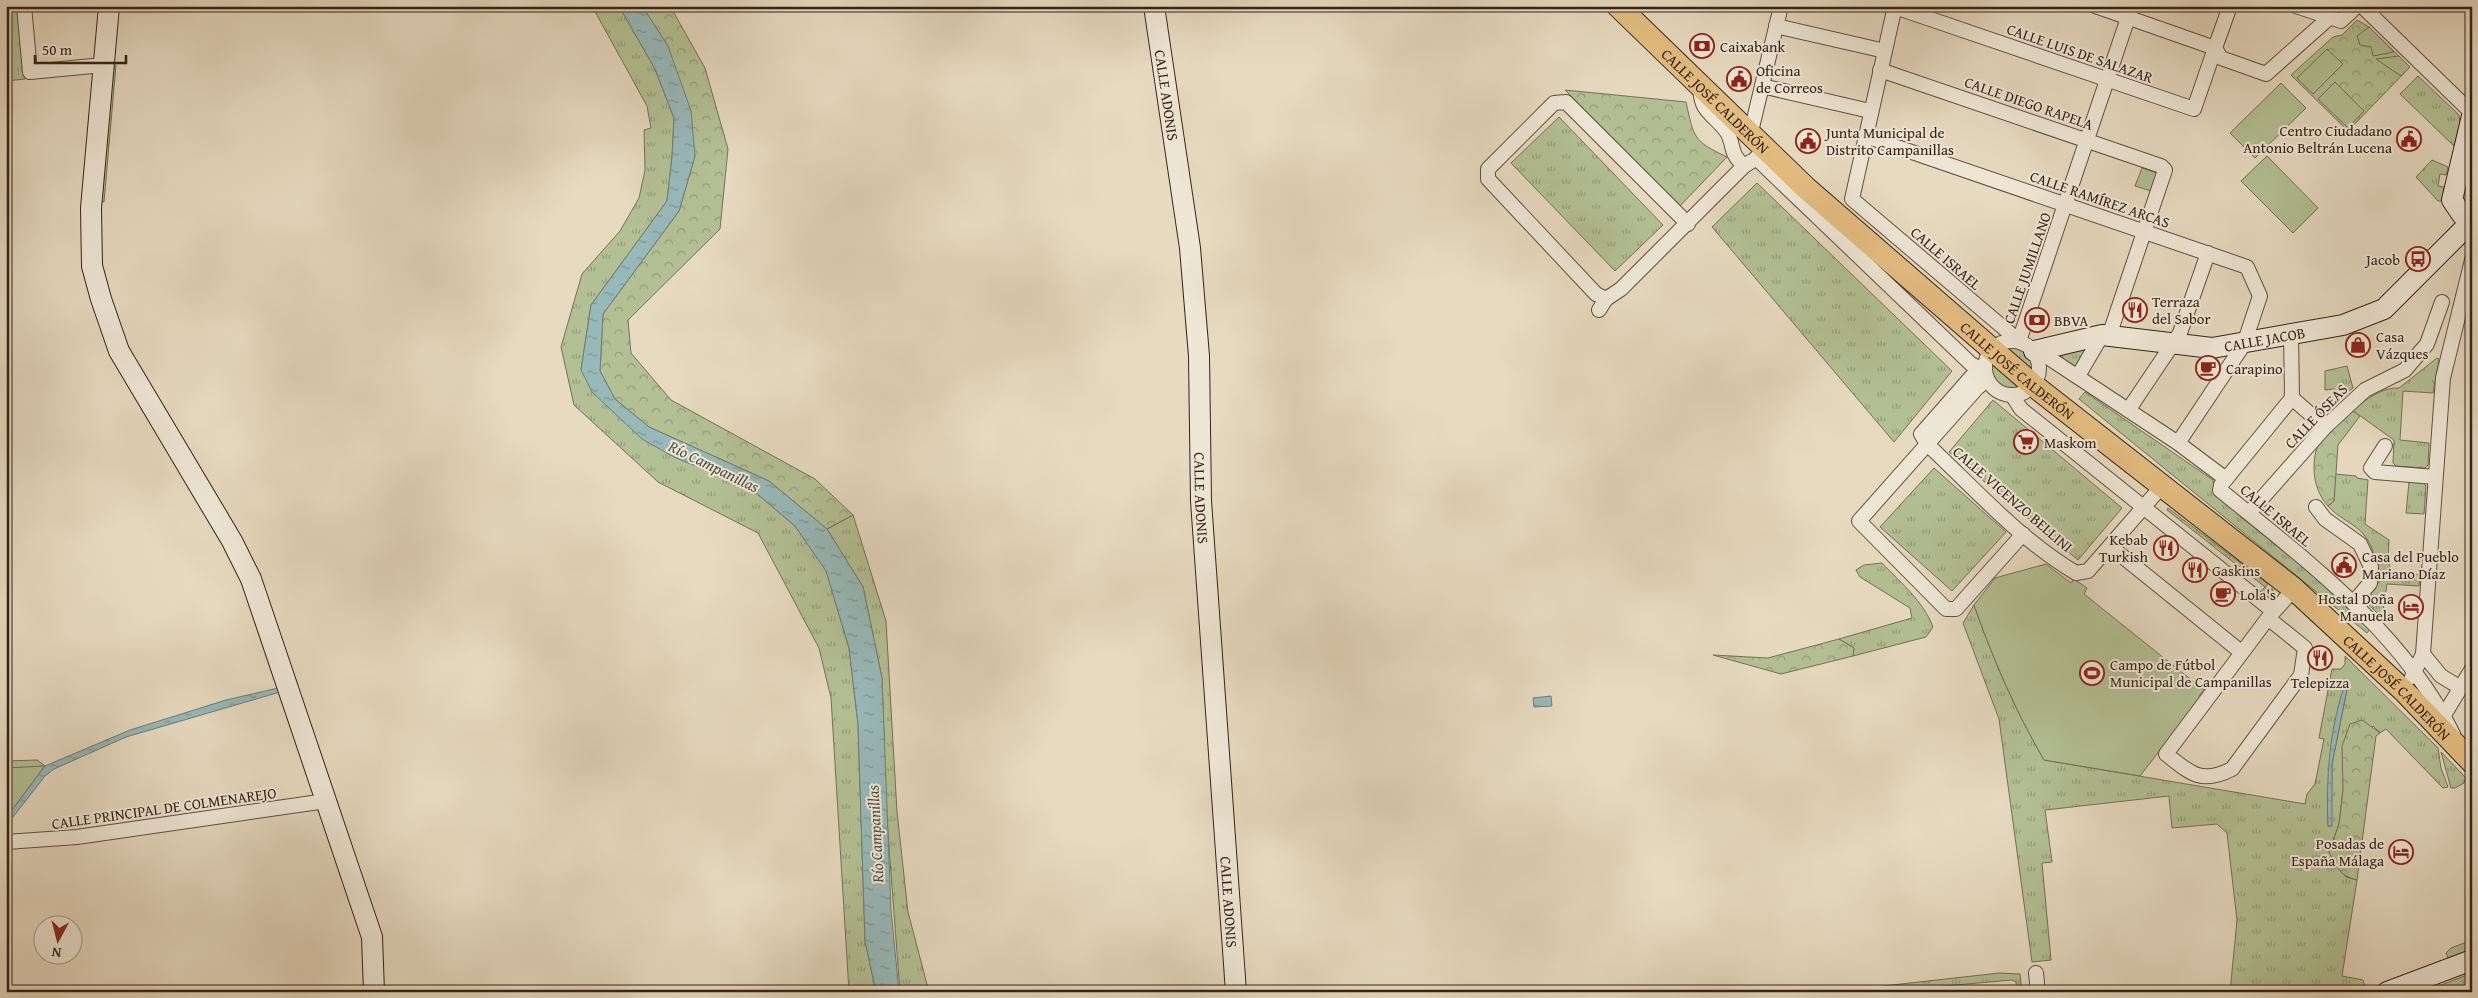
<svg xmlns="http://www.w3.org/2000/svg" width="2478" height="998" viewBox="0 0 2478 998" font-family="'Gentium Book Plus',serif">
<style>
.grass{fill:url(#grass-tufts);stroke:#747156;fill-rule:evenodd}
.forest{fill:url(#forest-crowns);stroke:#747156}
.garden{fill:#b3c094;stroke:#747156}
.water{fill:url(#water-ripples);stroke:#707d78}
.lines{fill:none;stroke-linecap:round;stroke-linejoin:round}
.street-casing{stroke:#615041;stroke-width:16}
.secondary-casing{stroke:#352217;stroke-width:22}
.primary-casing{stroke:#352217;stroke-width:24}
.street{stroke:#efe7d6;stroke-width:14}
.secondary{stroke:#efe7d6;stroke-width:20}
.primary{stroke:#e3bd80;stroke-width:22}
.labels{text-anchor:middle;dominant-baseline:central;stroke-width:4;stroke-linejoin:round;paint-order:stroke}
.poi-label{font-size:15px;fill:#352217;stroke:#efe7d6;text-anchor:start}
.street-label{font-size:15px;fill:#352217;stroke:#efe7d6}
.water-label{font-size:16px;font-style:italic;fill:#534f48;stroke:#efe7d6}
</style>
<defs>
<pattern id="grass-tufts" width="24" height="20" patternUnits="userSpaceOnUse" patternTransform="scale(1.25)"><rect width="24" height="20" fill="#b3c094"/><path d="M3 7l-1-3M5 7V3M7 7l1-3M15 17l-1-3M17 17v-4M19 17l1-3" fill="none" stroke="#929c78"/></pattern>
<pattern id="forest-crowns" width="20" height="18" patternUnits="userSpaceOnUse" patternTransform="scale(1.25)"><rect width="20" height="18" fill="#b3c094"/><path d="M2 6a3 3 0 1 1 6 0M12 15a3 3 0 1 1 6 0" fill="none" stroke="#929c78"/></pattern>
<pattern id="water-ripples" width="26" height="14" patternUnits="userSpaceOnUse" patternTransform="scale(1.25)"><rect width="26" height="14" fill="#98b9b9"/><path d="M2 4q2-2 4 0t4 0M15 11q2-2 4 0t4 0" fill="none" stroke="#7d9695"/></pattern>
</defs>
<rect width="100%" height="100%" fill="#e6dac0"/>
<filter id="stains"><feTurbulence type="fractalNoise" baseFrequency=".004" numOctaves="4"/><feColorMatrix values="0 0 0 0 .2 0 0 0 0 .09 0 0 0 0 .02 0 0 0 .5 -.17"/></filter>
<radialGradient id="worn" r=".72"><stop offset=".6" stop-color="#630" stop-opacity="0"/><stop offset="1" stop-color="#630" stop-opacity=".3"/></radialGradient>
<g class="grass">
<path d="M 19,6 L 25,79 L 6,81 L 6,7 Z"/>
<path d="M 592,6 L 619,6 L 655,69 L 674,118 L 672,157 L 667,201 L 591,305 L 581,370 L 674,457 L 749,487 L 795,526 L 826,570 L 849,648 L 858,724 L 865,941 L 876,992 L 849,992 L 831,698 L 819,648 L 758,533 L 658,482 L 574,405 L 561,347 L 582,274 L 620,231 L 639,198 L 645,170 L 644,130 L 651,128 L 647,106 Z"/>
<path d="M 110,63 L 116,65 L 104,202 L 99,200 Z"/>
<path d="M 2418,76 L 2459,115 L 2460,123 L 2454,146 L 2400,94 Z"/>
<path d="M 1559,117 L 1663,225 L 1615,271 L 1511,163 Z"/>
<path d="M 2432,160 L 2448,167 L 2446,175 L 2440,174 L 2438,186 L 2444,187 L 2442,201 L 2438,201 L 2416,177 Z"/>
<path d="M 1757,183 L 1952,371 L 1894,442 L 1712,227 Z"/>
<path d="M 2090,344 L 2077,368 L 2063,359 L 2062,354 Z"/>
<path d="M 2007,346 C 2021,345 2039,356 2030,372 L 2003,351 Z"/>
<path d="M 2437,358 L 2439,359 L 2433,393 L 2403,391 L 2400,440 L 2429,443 L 2428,465 L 2425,468 L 2396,466 L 2393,463 L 2394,440 L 2352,410 C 2366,400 2382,387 2399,388 Z"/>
<path d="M 1991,362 L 2022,387 C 2005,397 1983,381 1991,362 Z"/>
<path d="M 2347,366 L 2353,388 L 2335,401 L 2334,389 L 2325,390 L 2325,371 Z"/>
<path d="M 2085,392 L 2213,480 L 2214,489 L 2348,603 L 2371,628 L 2367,633 L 2079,399 Z"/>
<path d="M 1993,400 L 2122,508 L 2078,560 L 1949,452 Z"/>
<path d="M 1934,468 L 2006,532 L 1952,591 L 1880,527 Z"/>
<path d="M 2335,474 L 2356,476 L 2357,478 L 2368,480 L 2365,524 L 2389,540 L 2388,560 L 2391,572 L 2420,575 L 2419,586 L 2387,584 L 2382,618 L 2368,604 C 2375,579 2381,558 2365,536 C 2356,524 2338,518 2328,506 L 2334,501 Z"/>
<path d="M 2409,482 L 2423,483 L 2426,486 L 2424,514 L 2406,513 Z"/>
<path d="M 2168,508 L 2268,584 L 2265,588 L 2269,591 L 2272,588 L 2276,598 L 2272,601 L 2266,600 L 2259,594 L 2265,587 L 2167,510 Z"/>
<path d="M 853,515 L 886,621 L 897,812 L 908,912 L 929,992 L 900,992 L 887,821 L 882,678 L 863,587 L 827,529 Z"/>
<path d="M 1882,563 C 1900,582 1924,602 1933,627 L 1926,637 L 1853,656 L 1854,648 L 1839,639 L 1912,618 L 1910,608 L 1860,577 L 1856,570 L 1864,565 Z"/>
<path d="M 1974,605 C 1993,659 2015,710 2044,760 L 2305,804 L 2307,794 L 2315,784 L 2324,739 L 2319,738 L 2332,669 L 2341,669 L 2345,664 L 2345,656 L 2438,748 L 2441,768 L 2448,787 L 2443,788 L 2386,729 L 2380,733 L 2373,726 L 2343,790 L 2339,824 L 2329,852 L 2346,877 L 2357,880 L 2342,976 L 2363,980 L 2366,990 L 2401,978 L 2397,982 L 2372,992 L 2230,992 L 2237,920 L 2227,833 L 2217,824 L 2172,828 L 2169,796 L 2045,810 L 2052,862 L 2042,863 L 2051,960 L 2032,962 L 1999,719 L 1963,623 ZM 2347,690 L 2332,764 L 2331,826 L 2328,826 C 2326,777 2332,744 2341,697 Z"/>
<path d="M 2441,752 L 2466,778 L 2464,783 L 2455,788 L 2451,788 Z"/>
<path d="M 37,760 L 45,766 L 6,769 L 6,761 Z"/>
<path d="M 2472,940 L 2472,953 L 2448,958 L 2446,953 L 2451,948 Z"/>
<path d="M 1999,973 L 2020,974 L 2022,992 L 2017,992 L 2016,982 L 2012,980 L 1877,992 L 1830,992 Z"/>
<path d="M 2472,973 L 2472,992 L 2423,992 Z"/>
</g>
<g class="forest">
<path d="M 642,6 L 670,6 L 705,68 L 728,149 L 720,229 L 628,320 L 631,353 L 671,400 L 815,479 L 853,515 L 827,529 L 769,481 L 649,427 L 615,399 L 600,371 L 603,314 L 679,211 L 695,156 L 668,46 Z"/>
<path d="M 2357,20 L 2369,27 L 2410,67 L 2348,131 L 2291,75 L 2333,37 L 2342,35 Z"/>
<path d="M 1565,90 L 1686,102 C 1694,138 1693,141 1727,157 L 1680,206 Z"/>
<path d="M 2352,410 L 2360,416 L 2338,445 L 2334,501 L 2328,506 C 2310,487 2309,450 2327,430 C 2334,422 2344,416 2352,410 Z"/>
<path d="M 1839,639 L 1854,648 L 1853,656 L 1781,674 L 1713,655 L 1768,658 Z"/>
<path d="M 2362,720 L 2380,733 L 2376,736 L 2357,880 C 2340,876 2336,867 2329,852 L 2339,824 L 2343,790 L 2342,746 L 2350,724 Z"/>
</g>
<g class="garden">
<path d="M 2369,27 L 2394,52 L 2373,56 L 2371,47 L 2360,45 L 2357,36 Z"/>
<path d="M 2327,49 L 2343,64 L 2313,94 L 2297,78 Z"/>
<path d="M 2399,56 L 2410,67 L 2401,76 L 2376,59 Z"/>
<path d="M 2335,82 L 2364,111 L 2348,128 L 2318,99 Z"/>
<path d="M 2281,83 L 2306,108 L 2255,158 L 2230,133 Z"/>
<path d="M 2267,156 L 2318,208 L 2293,233 L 2241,181 Z"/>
<path d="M 2142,168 L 2157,173 L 2151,191 L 2135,186 Z"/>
<path d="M 2046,564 L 2071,583 L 2074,579 L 2087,588 L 2084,594 L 2204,690 L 2199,696 L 2201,697 L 2140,776 L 2044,760 C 2015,710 1993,659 1974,605 L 1995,578 Z"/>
<path d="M 45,766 L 6,818 L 6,768 Z"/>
</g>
<g class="water">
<path d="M 619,6 L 642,6 L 668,46 L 691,111 L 695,156 L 679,211 L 603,314 L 600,371 L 615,399 L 649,427 L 769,481 L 827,529 L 863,587 L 882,678 L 891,910 L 899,992 L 876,992 L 865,941 L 858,724 L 849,648 L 826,571 L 795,526 L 749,487 L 674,457 L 642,439 L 592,392 L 581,370 L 591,305 L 667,201 L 672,157 L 674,118 L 655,69 Z"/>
<path d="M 2344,687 L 2347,689 L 2332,764 L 2332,826 L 2328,826 C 2326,780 2329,732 2344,687 Z"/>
<path d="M 278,688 L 280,692 L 126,737 L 54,769 L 45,776 L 6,826 L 6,818 L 45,766 L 130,730 L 226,700 Z"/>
<path d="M 1551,696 L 1552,706 L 1534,707 L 1533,698 Z"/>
</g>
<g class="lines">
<defs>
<g id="street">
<path d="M 24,6 L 30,72 L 103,65"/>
<path d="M 1895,6 L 1852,199 L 2019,341"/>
<path d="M 2095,6 L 2215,48 L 2230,6"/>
<path d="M 2296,6 L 2341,21 L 2357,6"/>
<path d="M 2362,6 L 2472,113"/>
<path d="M 1895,7 L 2194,109 L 2215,48"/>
<path d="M 1776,26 L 1885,51"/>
<path d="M 2215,48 L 2221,58 L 2266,74 L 2329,18"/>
<path d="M 1880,70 L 2161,166 L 2165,170 L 2109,336"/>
<path d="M 1762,86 L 1870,111"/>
<path d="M 1699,87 C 1701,93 1701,101 1704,106 C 1710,117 1724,124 1729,136 C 1735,152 1730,152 1744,166 L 1752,161"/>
<path d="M 1750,136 L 1781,6"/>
<path d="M 1865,136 L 2247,267 L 2260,296 L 2244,344 L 2178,443"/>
<path d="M 1756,158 L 1971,364 L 1984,370"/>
<path d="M 1606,299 L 1596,294 L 1488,179 L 1488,169 L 1554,103 L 1566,102 L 1688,224"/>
<path d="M 1599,310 L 1606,299 L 1621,289 L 1744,166"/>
<circle cx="2012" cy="368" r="27"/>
<path d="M 2019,341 L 2132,6"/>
<path d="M 2042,348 L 2049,358 L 2178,443 L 2226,479 L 2221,485 L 2220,490 C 2307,561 2402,631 2453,734"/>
<path d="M 1984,370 L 1972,376 L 1921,434 L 1927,444 C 1974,488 2020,540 2076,573 L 2088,571 L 2162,486"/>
<path d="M 2078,376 L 2102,335"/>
<path d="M 1987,380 L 1977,388 L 1859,521 L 1946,609 L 1956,609 L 2023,534"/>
<path d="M 2012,395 L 2021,409 L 2273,611"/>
<path d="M 2292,398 L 2325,427"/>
<path d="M 2129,409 L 2180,333 L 2208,253"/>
<path d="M 2385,446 L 2371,468 L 2375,472 L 2435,477"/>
<path d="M 2226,479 L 2292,398 L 2291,334"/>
<path d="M 2316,507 L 2325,519 L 2360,544 L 2371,567 L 2370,583 L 2354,602"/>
<path d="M 2249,513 L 2325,427 L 2365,390 L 2405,370 L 2427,344 L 2442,302"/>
<path d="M 2111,547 L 2241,652"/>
<path d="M 2268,618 L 2305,648 L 2301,675 L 2232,769 C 2201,785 2190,773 2166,754 L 2268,618 L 2294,589"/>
<path d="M 2423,654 L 2441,676 L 2461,688"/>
<path d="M 2412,677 L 2423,654 L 2443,378 L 2472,260"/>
<path d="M 2444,715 L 2472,669"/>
<path d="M 6,842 L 77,837 L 326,801"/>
<path d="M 2036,973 L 2038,992"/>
</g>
<g id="secondary">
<path d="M 109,6 L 91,208 L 92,266 L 101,299 L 119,351 L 232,541 L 251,579 L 372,937 L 374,992"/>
<path id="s1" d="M 1154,6 L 1190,248 L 1199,356 L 1201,501 L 1236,992"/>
<path d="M 2463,216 L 2452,200 L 2472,116"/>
<path id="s2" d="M 2034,351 L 2102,335 L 2212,348 L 2343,325 L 2384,309 L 2463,230"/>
<path d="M 2387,992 L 2472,960"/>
</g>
<g id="primary">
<path id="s3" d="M 1618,6 L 1806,188 L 2033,385 L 2294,589 L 2404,691 L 2472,762"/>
</g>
</defs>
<use href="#street" class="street-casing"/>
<use href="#secondary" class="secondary-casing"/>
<use href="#primary" class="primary-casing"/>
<use href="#street" class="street"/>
<use href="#secondary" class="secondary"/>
<use href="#primary" class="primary"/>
</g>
<defs>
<symbol id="bank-ring" viewBox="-11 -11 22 22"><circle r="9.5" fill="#efe7d6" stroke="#8f2418" stroke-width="1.5"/><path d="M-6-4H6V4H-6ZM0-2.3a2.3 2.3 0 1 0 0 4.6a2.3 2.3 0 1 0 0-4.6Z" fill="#8f2418"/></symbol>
<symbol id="civic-ring" viewBox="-11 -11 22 22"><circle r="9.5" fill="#efe7d6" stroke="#8f2418" stroke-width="1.5"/><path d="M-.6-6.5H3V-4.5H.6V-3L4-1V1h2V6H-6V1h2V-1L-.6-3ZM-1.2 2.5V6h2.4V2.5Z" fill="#8f2418"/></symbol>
<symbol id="bus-ring" viewBox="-11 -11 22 22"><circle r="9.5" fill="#efe7d6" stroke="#8f2418" stroke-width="1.5"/><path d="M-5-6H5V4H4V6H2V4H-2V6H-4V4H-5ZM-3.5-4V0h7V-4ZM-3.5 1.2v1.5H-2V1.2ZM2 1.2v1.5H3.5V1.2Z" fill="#8f2418"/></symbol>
<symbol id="restaurant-ring" viewBox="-11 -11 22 22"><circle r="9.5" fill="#efe7d6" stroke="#8f2418" stroke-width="1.5"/><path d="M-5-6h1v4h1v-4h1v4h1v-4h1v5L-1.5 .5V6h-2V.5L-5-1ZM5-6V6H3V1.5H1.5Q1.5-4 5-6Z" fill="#8f2418"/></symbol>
<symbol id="shop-ring" viewBox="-11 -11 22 22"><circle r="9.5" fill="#efe7d6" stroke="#8f2418" stroke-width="1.5"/><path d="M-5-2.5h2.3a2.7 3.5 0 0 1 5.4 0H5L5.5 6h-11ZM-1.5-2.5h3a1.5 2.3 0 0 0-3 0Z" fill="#8f2418"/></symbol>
<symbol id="cafe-ring" viewBox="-11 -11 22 22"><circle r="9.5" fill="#efe7d6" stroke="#8f2418" stroke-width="1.5"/><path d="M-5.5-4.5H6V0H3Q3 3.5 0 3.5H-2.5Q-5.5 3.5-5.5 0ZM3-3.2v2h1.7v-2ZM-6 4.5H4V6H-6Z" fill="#8f2418"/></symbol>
<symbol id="supermarket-ring" viewBox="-11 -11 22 22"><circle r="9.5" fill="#efe7d6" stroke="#8f2418" stroke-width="1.5"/><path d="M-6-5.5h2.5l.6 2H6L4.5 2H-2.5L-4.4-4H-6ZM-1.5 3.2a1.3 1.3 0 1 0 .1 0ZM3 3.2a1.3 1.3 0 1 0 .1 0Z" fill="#8f2418"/></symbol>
<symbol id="hotel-ring" viewBox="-11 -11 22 22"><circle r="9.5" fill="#efe7d6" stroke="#8f2418" stroke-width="1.5"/><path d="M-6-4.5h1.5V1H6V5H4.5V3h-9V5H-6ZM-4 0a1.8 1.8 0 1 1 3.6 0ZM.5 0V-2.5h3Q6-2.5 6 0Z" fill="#8f2418"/></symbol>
<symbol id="stadium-ring" viewBox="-11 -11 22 22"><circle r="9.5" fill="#efe7d6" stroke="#8f2418" stroke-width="1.5"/><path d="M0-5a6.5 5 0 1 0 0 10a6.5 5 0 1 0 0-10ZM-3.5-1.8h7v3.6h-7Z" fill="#8f2418"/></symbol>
</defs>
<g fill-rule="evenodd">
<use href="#bank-ring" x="1688" y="32" width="28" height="28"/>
<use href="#civic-ring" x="1725" y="65" width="28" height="28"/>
<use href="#civic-ring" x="2395" y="125" width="28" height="28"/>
<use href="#civic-ring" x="1794" y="127" width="28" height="28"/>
<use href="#bus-ring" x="2404" y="245" width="28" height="28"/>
<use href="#restaurant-ring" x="2121" y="296" width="28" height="28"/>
<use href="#bank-ring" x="2023" y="306" width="28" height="28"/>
<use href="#shop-ring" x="2344" y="331" width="28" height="28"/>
<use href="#cafe-ring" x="2194" y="354" width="28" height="28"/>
<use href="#supermarket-ring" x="2012" y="428" width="28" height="28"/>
<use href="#restaurant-ring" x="2152" y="534" width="28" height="28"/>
<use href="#civic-ring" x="2330" y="551" width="28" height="28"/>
<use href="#restaurant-ring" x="2181" y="556" width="28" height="28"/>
<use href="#cafe-ring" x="2209" y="580" width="28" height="28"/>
<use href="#hotel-ring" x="2397" y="593" width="28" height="28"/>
<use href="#restaurant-ring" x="2306" y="644" width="28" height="28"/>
<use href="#stadium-ring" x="2078" y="659" width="28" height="28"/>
<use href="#hotel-ring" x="2387" y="838" width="28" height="28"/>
</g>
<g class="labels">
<g class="poi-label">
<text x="1720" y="46">Caixabank</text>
<text x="1756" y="70">Oficina<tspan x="1756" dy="17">de Correos</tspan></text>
<text x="2392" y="130" text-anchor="end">Centro Ciudadano<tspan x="2392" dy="17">Antonio Beltrán Lucena</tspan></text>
<text x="1826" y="132">Junta Municipal de<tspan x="1826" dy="17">Distrito Campanillas</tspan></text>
<text x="2400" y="259" text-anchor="end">Jacob</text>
<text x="2152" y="301">Terraza<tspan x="2152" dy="17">del Sabor</tspan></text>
<text x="2054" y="320">BBVA</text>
<text x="2376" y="336">Casa<tspan x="2376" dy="17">Vázques</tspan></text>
<text x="2226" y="368">Carapino</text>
<text x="2044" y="442">Maskom</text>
<text x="2148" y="539" text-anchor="end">Kebab<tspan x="2148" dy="17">Turkish</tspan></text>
<text x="2362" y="556">Casa del Pueblo<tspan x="2362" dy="17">Mariano Díaz</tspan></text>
<text x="2212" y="570">Gaskins</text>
<text x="2240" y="594">Lola's</text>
<text x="2394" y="598" text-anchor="end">Hostal Doña<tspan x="2394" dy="17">Manuela</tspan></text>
<text x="2110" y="664">Campo de Fútbol<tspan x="2110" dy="17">Municipal de Campanillas</tspan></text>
<text x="2320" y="682" text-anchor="middle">Telepizza</text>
<text x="2384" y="843" text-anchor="end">Posadas de<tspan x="2384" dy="17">España Málaga</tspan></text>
</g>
<g class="street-label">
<text transform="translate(2080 53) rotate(19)">CALLE LUIS DE SALAZAR</text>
<text stroke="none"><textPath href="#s1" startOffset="90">CALLE ADONIS</textPath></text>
<text stroke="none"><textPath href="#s3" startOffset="136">CALLE JOSÉ CALDERÓN</textPath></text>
<text transform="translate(2029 103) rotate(19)">CALLE DIEGO RAPELA</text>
<text transform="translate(2100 199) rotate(19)">CALLE RAMÍREZ ARCAS</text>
<text transform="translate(1946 258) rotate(41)">CALLE ISRAEL</text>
<text transform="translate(2027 268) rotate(-71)">CALLE JUMILLANO</text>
<text stroke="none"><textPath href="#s2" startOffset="234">CALLE JACOB</textPath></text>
<text stroke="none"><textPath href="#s3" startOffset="541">CALLE JOSÉ CALDERÓN</textPath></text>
<text transform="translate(2316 416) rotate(-46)">CALLE ÓSEAS</text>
<text stroke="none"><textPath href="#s1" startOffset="495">CALLE ADONIS</textPath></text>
<text transform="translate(2013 499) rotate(41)">CALLE VICENZO BELLINI</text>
<text transform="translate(2276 515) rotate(40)">CALLE ISRAEL</text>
<text stroke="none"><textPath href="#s3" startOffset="1036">CALLE JOSÉ CALDERÓN</textPath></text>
<text transform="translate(164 808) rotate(-8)">CALLE PRINCIPAL DE COLMENAREJO</text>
<text stroke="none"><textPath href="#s1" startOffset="900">CALLE ADONIS</textPath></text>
</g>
<g class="water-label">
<text transform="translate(714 466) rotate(26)">Río Campanillas</text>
<text transform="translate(875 834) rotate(-93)">Río Campanillas</text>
</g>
</g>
<rect width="2478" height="998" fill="none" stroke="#e6dac0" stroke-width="25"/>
<rect x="8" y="8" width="2463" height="983" fill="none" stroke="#352217" stroke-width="2.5"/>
<rect x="12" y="12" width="2453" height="973" fill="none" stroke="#352217"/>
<g transform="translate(58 940) rotate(187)"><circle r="24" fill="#efe7d6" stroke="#a5988a"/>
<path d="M0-4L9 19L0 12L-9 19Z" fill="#8f2418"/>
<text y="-8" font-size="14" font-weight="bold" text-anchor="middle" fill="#352217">N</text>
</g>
<path d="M35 55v8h91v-8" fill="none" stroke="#352217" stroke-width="2.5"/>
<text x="42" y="55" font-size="15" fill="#352217" stroke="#efe7d6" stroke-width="4" paint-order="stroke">50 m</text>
<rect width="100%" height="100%" filter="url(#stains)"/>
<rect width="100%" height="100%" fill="url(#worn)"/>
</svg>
